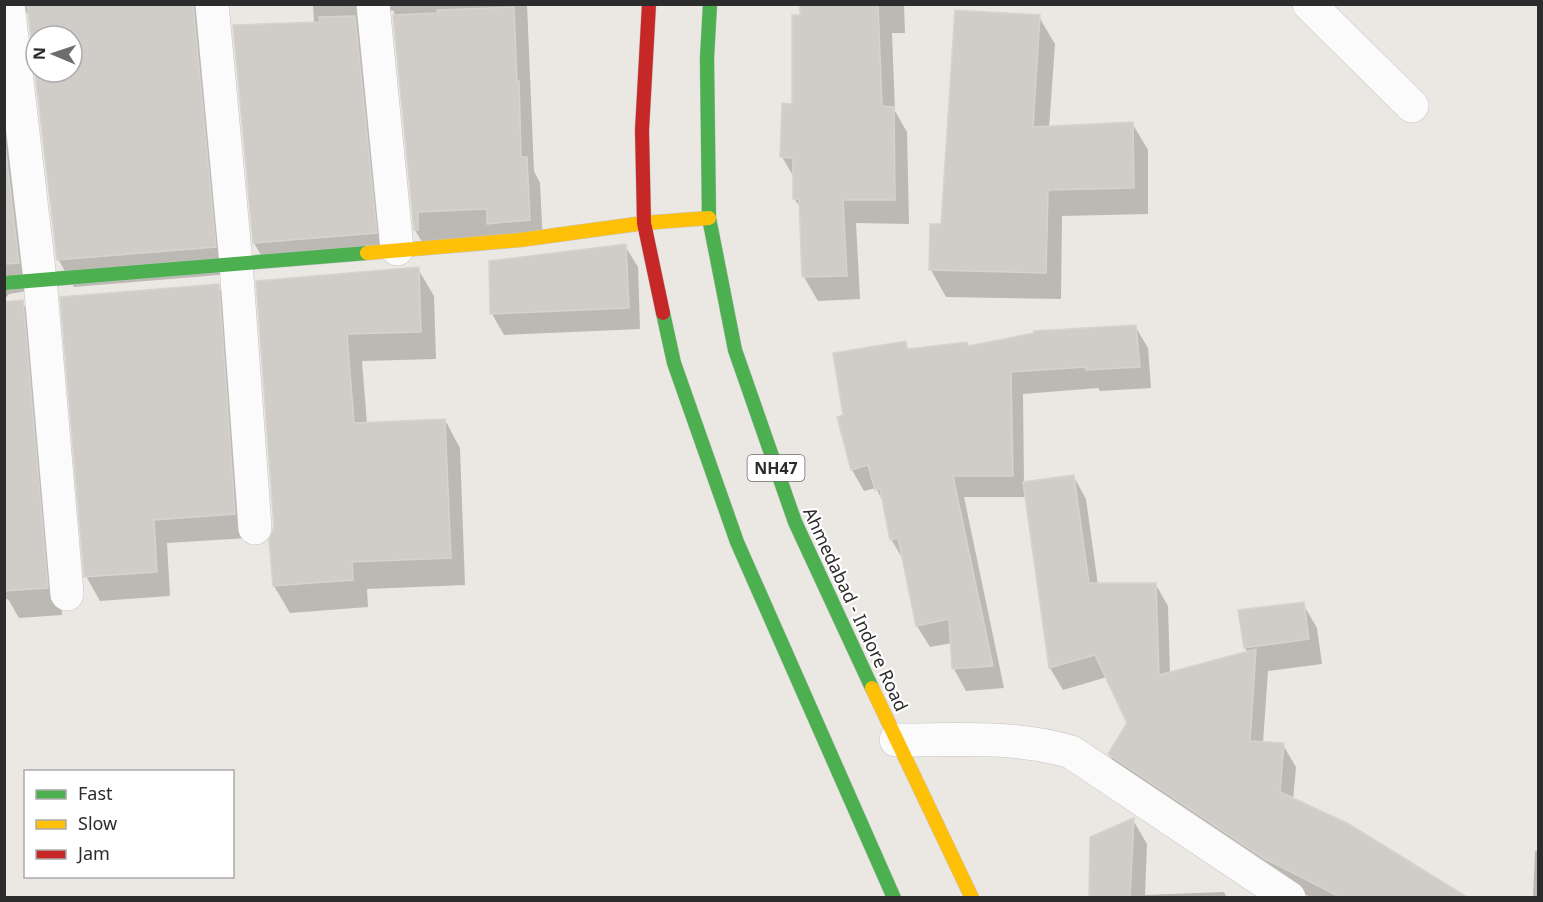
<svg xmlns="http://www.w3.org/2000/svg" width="1543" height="902" viewBox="0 0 1543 902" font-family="'Noto Sans',sans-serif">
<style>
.shadow{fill:#0003}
.building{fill:#d0cdc9;stroke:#d6d3ce;stroke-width:1.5;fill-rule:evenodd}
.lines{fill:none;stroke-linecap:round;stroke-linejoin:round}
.street-casing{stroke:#c4c3c3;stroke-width:34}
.fast-casing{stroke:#c4c3c3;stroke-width:15}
.slow-casing{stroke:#c4c3c3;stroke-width:15}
.jam-casing{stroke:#c4c3c3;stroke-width:15}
.street{stroke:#fcfbfb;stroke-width:33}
.fast{stroke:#4caf50;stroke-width:14}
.slow{stroke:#ffc107;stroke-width:14}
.jam{stroke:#c62828;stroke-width:14}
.labels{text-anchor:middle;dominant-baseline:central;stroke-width:4.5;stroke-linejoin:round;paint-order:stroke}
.shield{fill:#fff;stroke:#6b6b6b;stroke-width:1.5}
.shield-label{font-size:16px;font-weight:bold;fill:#2c2c2c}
.street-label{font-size:18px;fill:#2c2c2c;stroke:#fff}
</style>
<rect width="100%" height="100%" fill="#ebe7e2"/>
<g class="shadow">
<path d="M 4,4 L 205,4 L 230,274 L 74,287 L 58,259 L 36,72 L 72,72 L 72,36 L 36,36 L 36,69 L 29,13 L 21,12 Z"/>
<path d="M 313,4 L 527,4 L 534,171 L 540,183 L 543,244 L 429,254 L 415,230 L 394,11 L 385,9 L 390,257 L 268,267 L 254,243 L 234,27 L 314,24 Z"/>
<path d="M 802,4 L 904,4 L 905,33 L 892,33 L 895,111 L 907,132 L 909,224 L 856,223 L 860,299 L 818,301 L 804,277 L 801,209 L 794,198 L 795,179 L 782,157 L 793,105 Z"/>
<path d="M 1039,17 L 1055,44 L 1049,128 L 1132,123 L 1148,150 L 1148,214 L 1062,216 L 1061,299 L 946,297 L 931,270 L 943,226 Z"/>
<path d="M 4,37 L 34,290 L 9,294 L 4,300 Z"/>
<path d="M 625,246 L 638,267 L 640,329 L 504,335 L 492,314 Z"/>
<path d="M 418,269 L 434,296 L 436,359 L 362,361 L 367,423 L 445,420 L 460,448 L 465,585 L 367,589 L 368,607 L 290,613 L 274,586 L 275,527 L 258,282 Z"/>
<path d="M 218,285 L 232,310 L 248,538 L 167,543 L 170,596 L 100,601 L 86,576 Z"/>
<path d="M 22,302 L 38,329 L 62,615 L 19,618 L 8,599 L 4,600 L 4,303 Z"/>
<path d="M 1135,326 L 1148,348 L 1151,388 L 1100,391 L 1098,388 L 1023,394 L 1024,484 L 1074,477 L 1086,499 L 1098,585 L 1156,585 L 1168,606 L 1170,674 L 1248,653 L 1245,648 L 1240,612 L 1303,604 L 1317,628 L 1322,664 L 1268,671 L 1263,743 L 1283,745 L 1296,767 L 1293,800 L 1348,825 L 1464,898 L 1312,898 L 1279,881 L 1122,776 L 1109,754 L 1129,723 L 1107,677 L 1063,690 L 1050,668 L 1027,497 L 964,497 L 1004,688 L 966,691 L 954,669 L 952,643 L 930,647 L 917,626 L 904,561 L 891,539 L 884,504 L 876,488 L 864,491 L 852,470 L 845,416 L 905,343 L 909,350 L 969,347 Z"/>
<path d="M 1133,820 L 1147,844 L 1145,895 L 1224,892 L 1227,898 L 1095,898 L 1091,890 Z"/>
<path d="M 1535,851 L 1538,851 L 1538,898 L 1526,898 L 1533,897 Z"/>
</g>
<g class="building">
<path d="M 27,4 L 193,4 L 216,247 L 57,260 ZM 36,36 L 72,36 L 72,72 L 36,72 Z"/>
<path d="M 800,4 L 878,4 L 882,106 L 894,107 L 895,200 L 843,200 L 847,276 L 802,277 L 799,199 L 793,199 L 793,158 L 780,157 L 782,103 L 792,104 L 792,15 L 800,15 Z"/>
<path d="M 514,7 L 517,81 L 519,81 L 521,157 L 527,157 L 530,220 L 487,224 L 487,209 L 418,212 L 418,230 L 414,230 L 393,15 L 438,13 L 437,10 Z"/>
<path d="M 955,10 L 1040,15 L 1033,127 L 1133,122 L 1134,188 L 1048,190 L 1046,273 L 929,270 L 930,224 L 941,224 Z"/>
<path d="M 355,16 L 377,233 L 253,243 L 233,25 L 320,22 L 319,17 Z"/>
<path d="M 4,136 L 19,263 L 4,264 Z"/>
<path d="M 626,244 L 629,308 L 490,314 L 489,261 Z"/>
<path d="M 419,267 L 421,332 L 347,334 L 354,423 L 445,419 L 451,558 L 352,562 L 353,580 L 273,586 L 269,540 L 274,527 L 256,281 Z"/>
<path d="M 219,284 L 235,514 L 154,520 L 157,572 L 84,577 L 60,297 Z"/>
<path d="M 23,300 L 48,588 L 4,591 L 4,302 Z"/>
<path d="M 1136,325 L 1140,367 L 1086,370 L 1086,367 L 1011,372 L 1013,476 L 953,476 L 993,666 L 952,669 L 949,619 L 916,626 L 898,538 L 890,540 L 880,489 L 875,490 L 868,465 L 851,470 L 837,417 L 843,415 L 833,353 L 906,341 L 907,349 L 967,342 L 968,346 L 1034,333 L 1034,331 Z"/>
<path d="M 1074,475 L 1089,583 L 1156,583 L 1159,675 L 1256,649 L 1250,741 L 1284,743 L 1280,792 L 1349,824 L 1467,897 L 1340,897 L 1265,859 L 1108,754 L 1127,723 L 1095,655 L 1049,668 L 1023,482 Z"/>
<path d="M 1304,602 L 1309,639 L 1244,648 L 1238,610 Z"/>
<path d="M 1134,818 L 1130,897 L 1089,897 L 1090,837 Z"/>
</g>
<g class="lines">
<defs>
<g id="street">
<path d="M 8,4 L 40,279 L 67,594"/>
<path d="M 212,4 L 236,263 L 255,528"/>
<path d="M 373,4 L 397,249"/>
<path d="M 1309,4 L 1412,106"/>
<path d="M 896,740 C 954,740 1015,735 1071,752 L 1289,898"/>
</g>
<g id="fast">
<path d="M 710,4 L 707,58 L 709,218 L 735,350 L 795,522 L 872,688"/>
<path d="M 4,283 L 367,253"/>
<path d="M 663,313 L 674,363 L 737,542 L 894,898"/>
</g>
<g id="slow">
<path d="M 367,253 L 520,240 L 644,223 L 709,218"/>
<path d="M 872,688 L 972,898"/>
</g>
<path id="jam" d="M 649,4 L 642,130 L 644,223 L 663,313"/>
</defs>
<use href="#street" class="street-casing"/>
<use href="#fast" class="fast-casing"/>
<use href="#slow" class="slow-casing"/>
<use href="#jam" class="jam-casing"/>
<use href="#street" class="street"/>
<use href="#fast" class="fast"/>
<use href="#slow" class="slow"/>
<use href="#jam" class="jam"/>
</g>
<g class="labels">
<rect class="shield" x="747.5" y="455" width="57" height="26" rx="4.5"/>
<g class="shield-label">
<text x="776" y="468">NH47</text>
</g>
<g class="street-label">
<text transform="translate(856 609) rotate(65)">Ahmedabad - Indore Road</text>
</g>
</g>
<rect width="1543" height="902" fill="none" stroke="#2c2c2c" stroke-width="12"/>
<rect x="24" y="770" width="210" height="108" fill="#ffffff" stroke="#ababab" stroke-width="1.5"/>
<rect x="36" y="790" width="30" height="9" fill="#4caf50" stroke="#ababab" stroke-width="1.5"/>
<text x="78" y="800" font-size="18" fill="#2c2c2c">Fast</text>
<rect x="36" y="820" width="30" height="9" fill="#ffc107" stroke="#ababab" stroke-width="1.5"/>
<text x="78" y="830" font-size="18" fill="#2c2c2c">Slow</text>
<rect x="36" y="850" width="30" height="9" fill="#c62828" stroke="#ababab" stroke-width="1.5"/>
<text x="78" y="860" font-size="18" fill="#2c2c2c">Jam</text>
<g transform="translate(54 54) rotate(272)"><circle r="28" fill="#ffffff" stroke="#ababab" stroke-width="1.5"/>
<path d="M0-4.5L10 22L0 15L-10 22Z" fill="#6f6d6c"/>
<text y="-9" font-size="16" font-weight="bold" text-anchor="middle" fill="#2c2c2c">N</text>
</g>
</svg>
